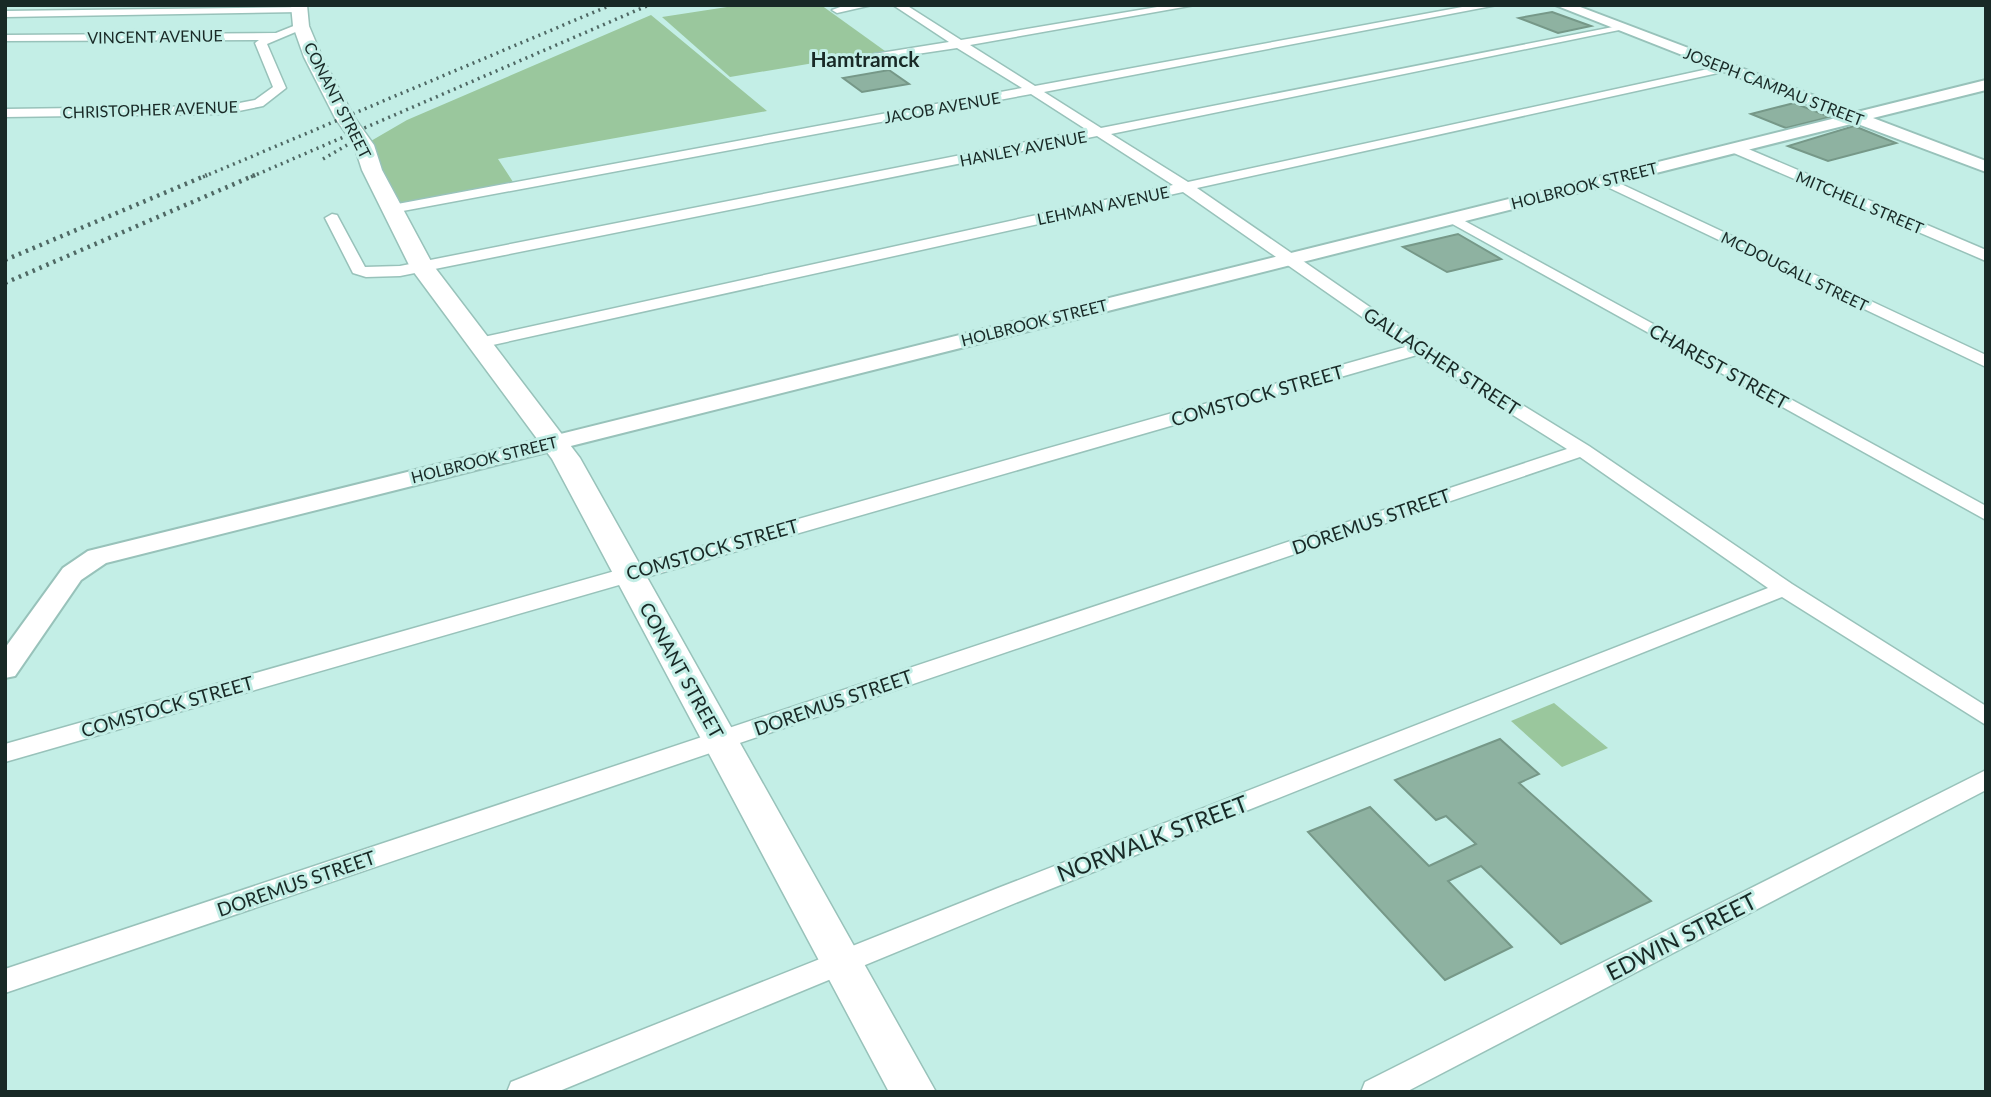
<svg xmlns="http://www.w3.org/2000/svg" width="1991" height="1097" viewBox="0 0 1991 1097" font-family="Lato,sans-serif">
<style>
.green{fill:#9ac79d}
.building{fill:#8eb2a1;stroke:#769888;stroke-width:2}
.lines{fill:none;stroke-linecap:round;stroke-linejoin:round}
.minor-casing{stroke:#98c2ba;stroke-width:3}
.tertiary-casing{stroke:#98c2ba;stroke-width:4}
.secondary-casing{stroke:#98c2ba;stroke-width:3}
.minor{fill:#fff;fill-rule:evenodd}
.tertiary{fill:#fff;fill-rule:evenodd}
.secondary{fill:#fff;fill-rule:evenodd}
.rail-far1{stroke:#4f6864;stroke-width:3.5;stroke-dasharray:2 4.5;stroke-linecap:butt}
.rail{stroke:#4f6864;stroke-width:4.5;stroke-dasharray:2.5 5;stroke-linecap:butt}
.labels{text-anchor:middle;dominant-baseline:central;stroke-width:6;stroke-linejoin:round;paint-order:stroke}
.far-street-label{font-size:16px;fill:#182926;stroke:#c3eee6}
.street-label{font-size:19px;fill:#182926;stroke:#c3eee6}
.far-district-label{font-size:21px;font-weight:bold;fill:#182926;stroke:#c3eee6}
.near-street-label{font-size:23px;fill:#182926;stroke:#c3eee6}
</style>
<rect width="100%" height="100%" fill="#c3eee6"/>
<g class="green">
<path d="M 740,5 L 821,5 L 885,51 L 730,77 L 662,17 Z"/>
<path d="M 651,15 L 767,111 L 498,159 L 515,185 L 392,209 L 364,145 L 407,120 Z"/>
<path d="M 1554,703 L 1608,748 L 1562,767 L 1511,721 Z"/>
</g>
<g class="building">
<path d="M 1552,12 L 1591,26 L 1558,33 L 1519,18 Z"/>
<path d="M 889,70 L 909,84 L 862,92 L 843,78 Z"/>
<path d="M 1794,103 L 1830,117 L 1786,128 L 1751,114 Z"/>
<path d="M 1854,126 L 1896,143 L 1828,161 L 1788,146 Z"/>
<path d="M 1458,234 L 1501,259 L 1447,272 L 1403,247 Z"/>
<path d="M 1500,739 L 1539,774 L 1519,783 L 1651,901 L 1561,944 L 1481,866 L 1448,881 L 1512,947 L 1445,980 L 1308,832 L 1370,807 L 1429,866 L 1476,844 L 1446,816 L 1436,820 L 1395,780 Z"/>
</g>
<g class="lines">
<defs>
<g id="minor">
<path d="M 846,5 L 872,5 L 837,13 L 832,10 Z"/>
<path d="M 893,5 L 906,5 L 961,40 L 1169,5 L 1195,5 L 970,45 L 1035,86 L 1473,5 L 1497,5 L 1044,92 L 1101,128 L 1623,25 L 1629,28 L 1111,134 L 1188,182 L 1731,64 L 1733,67 L 1727,71 L 1197,188 L 1425,345 L 1589,446 L 1792,584 L 1986,706 L 1986,725 L 1782,597 L 1018,902 L 557,1092 L 507,1092 L 511,1082 L 998,888 L 1768,588 L 1580,457 L 5,993 L 5,969 L 1567,449 L 1417,355 L 5,762 L 5,744 L 1405,347 L 1183,192 L 479,348 L 470,343 L 479,338 L 1173,185 L 1097,136 L 400,276 L 366,277 L 353,273 L 325,218 L 332,214 L 337,215 L 365,267 L 400,266 L 1087,130 L 1031,94 L 392,213 L 385,209 L 392,205 L 1022,88 L 957,48 L 870,61 L 868,58 L 874,54 L 949,42 Z"/>
<path d="M 304,7 L 305,9 L 300,12 L 5,17 L 5,11 Z"/>
<path d="M 301,23 L 307,26 L 305,28 L 267,44 L 286,88 L 263,106 L 224,114 L 5,117 L 5,109 L 224,106 L 255,100 L 273,87 L 255,43 L 259,40 L 5,41 L 5,35 L 276,33 Z"/>
<path d="M 1729,145 L 1739,145 L 1986,250 L 1986,261 L 1729,151 Z"/>
<path d="M 1604,176 L 1986,355 L 1986,367 L 1599,183 L 1599,177 Z"/>
<path d="M 1452,214 L 1986,506 L 1986,520 L 1447,221 L 1445,218 Z"/>
<path d="M 1986,770 L 1986,790 L 1406,1092 L 1361,1092 L 1365,1082 Z"/>
</g>
<path id="tertiary" d="M 1555,5 L 1575,5 L 1857,112 L 1986,80 L 1986,90 L 1873,118 L 1986,161 L 1986,172 L 1855,123 L 106,563 L 81,580 L 15,676 L 5,678 L 5,648 L 63,568 L 88,551 L 1840,117 Z"/>
<path id="secondary" d="M 291,5 L 307,5 L 309,26 L 322,57 L 354,117 L 374,145 L 382,170 L 433,265 L 580,458 L 936,1092 L 889,1092 L 552,459 L 410,267 L 362,170 L 354,145 L 335,118 L 304,57 L 293,26 Z"/>
</defs>
<use href="#minor" class="minor-casing"/>
<use href="#tertiary" class="tertiary-casing"/>
<use href="#secondary" class="secondary-casing"/>
<use href="#minor" class="minor"/>
<use href="#tertiary" class="tertiary"/>
<use href="#secondary" class="secondary"/>
<g class="rail-far1">
<path d="M 323,159 L 347,145"/>
<path d="M 203,177 L 611,5"/>
<path d="M 251,177 L 649,5"/>
</g>
<g class="rail">
<path d="M 5,260 L 207,175"/>
<path d="M 5,283 L 255,175"/>
</g>
</g>
<g class="labels">
<g class="far-street-label">
<text transform="translate(155 36) rotate(-1)">VINCENT AVENUE</text>
<text transform="translate(1774 86) rotate(21)">JOSEPH CAMPAU STREET</text>
<text transform="translate(338 100) rotate(63)">CONANT STREET</text>
<text transform="translate(942 107) rotate(-10)">JACOB AVENUE</text>
<text transform="translate(150 109) rotate(-2)">CHRISTOPHER AVENUE</text>
<text transform="translate(1023 148) rotate(-11)">HANLEY AVENUE</text>
<text transform="translate(1584 185) rotate(-14)">HOLBROOK STREET</text>
<text transform="translate(1860 202) rotate(23)">MITCHELL STREET</text>
<text transform="translate(1103 205) rotate(-12)">LEHMAN AVENUE</text>
<text transform="translate(1795 271) rotate(26)">MCDOUGALL STREET</text>
<text transform="translate(1034 322) rotate(-14)">HOLBROOK STREET</text>
<text transform="translate(484 459) rotate(-14)">HOLBROOK STREET</text>
</g>
<g class="street-label">
<text transform="translate(1442 361) rotate(33)">GALLAGHER STREET</text>
<text transform="translate(1719 366) rotate(29)">CHAREST STREET</text>
<text transform="translate(1257 395) rotate(-16)">COMSTOCK STREET</text>
<text transform="translate(1371 521) rotate(-19)">DOREMUS STREET</text>
<text transform="translate(712 549) rotate(-16)">COMSTOCK STREET</text>
<text transform="translate(682 670) rotate(61)">CONANT STREET</text>
<text transform="translate(833 702) rotate(-19)">DOREMUS STREET</text>
<text transform="translate(167 706) rotate(-16)">COMSTOCK STREET</text>
<text transform="translate(296 883) rotate(-19)">DOREMUS STREET</text>
</g>
<g class="far-district-label">
<text x="865" y="58">Hamtramck</text>
</g>
<g class="near-street-label">
<text transform="translate(1152 838) rotate(-21)">NORWALK STREET</text>
<text transform="translate(1681 936) rotate(-27)">EDWIN STREET</text>
</g>
</g>
<rect width="1991" height="1097" fill="none" stroke="#182926" stroke-width="14"/>
</svg>
